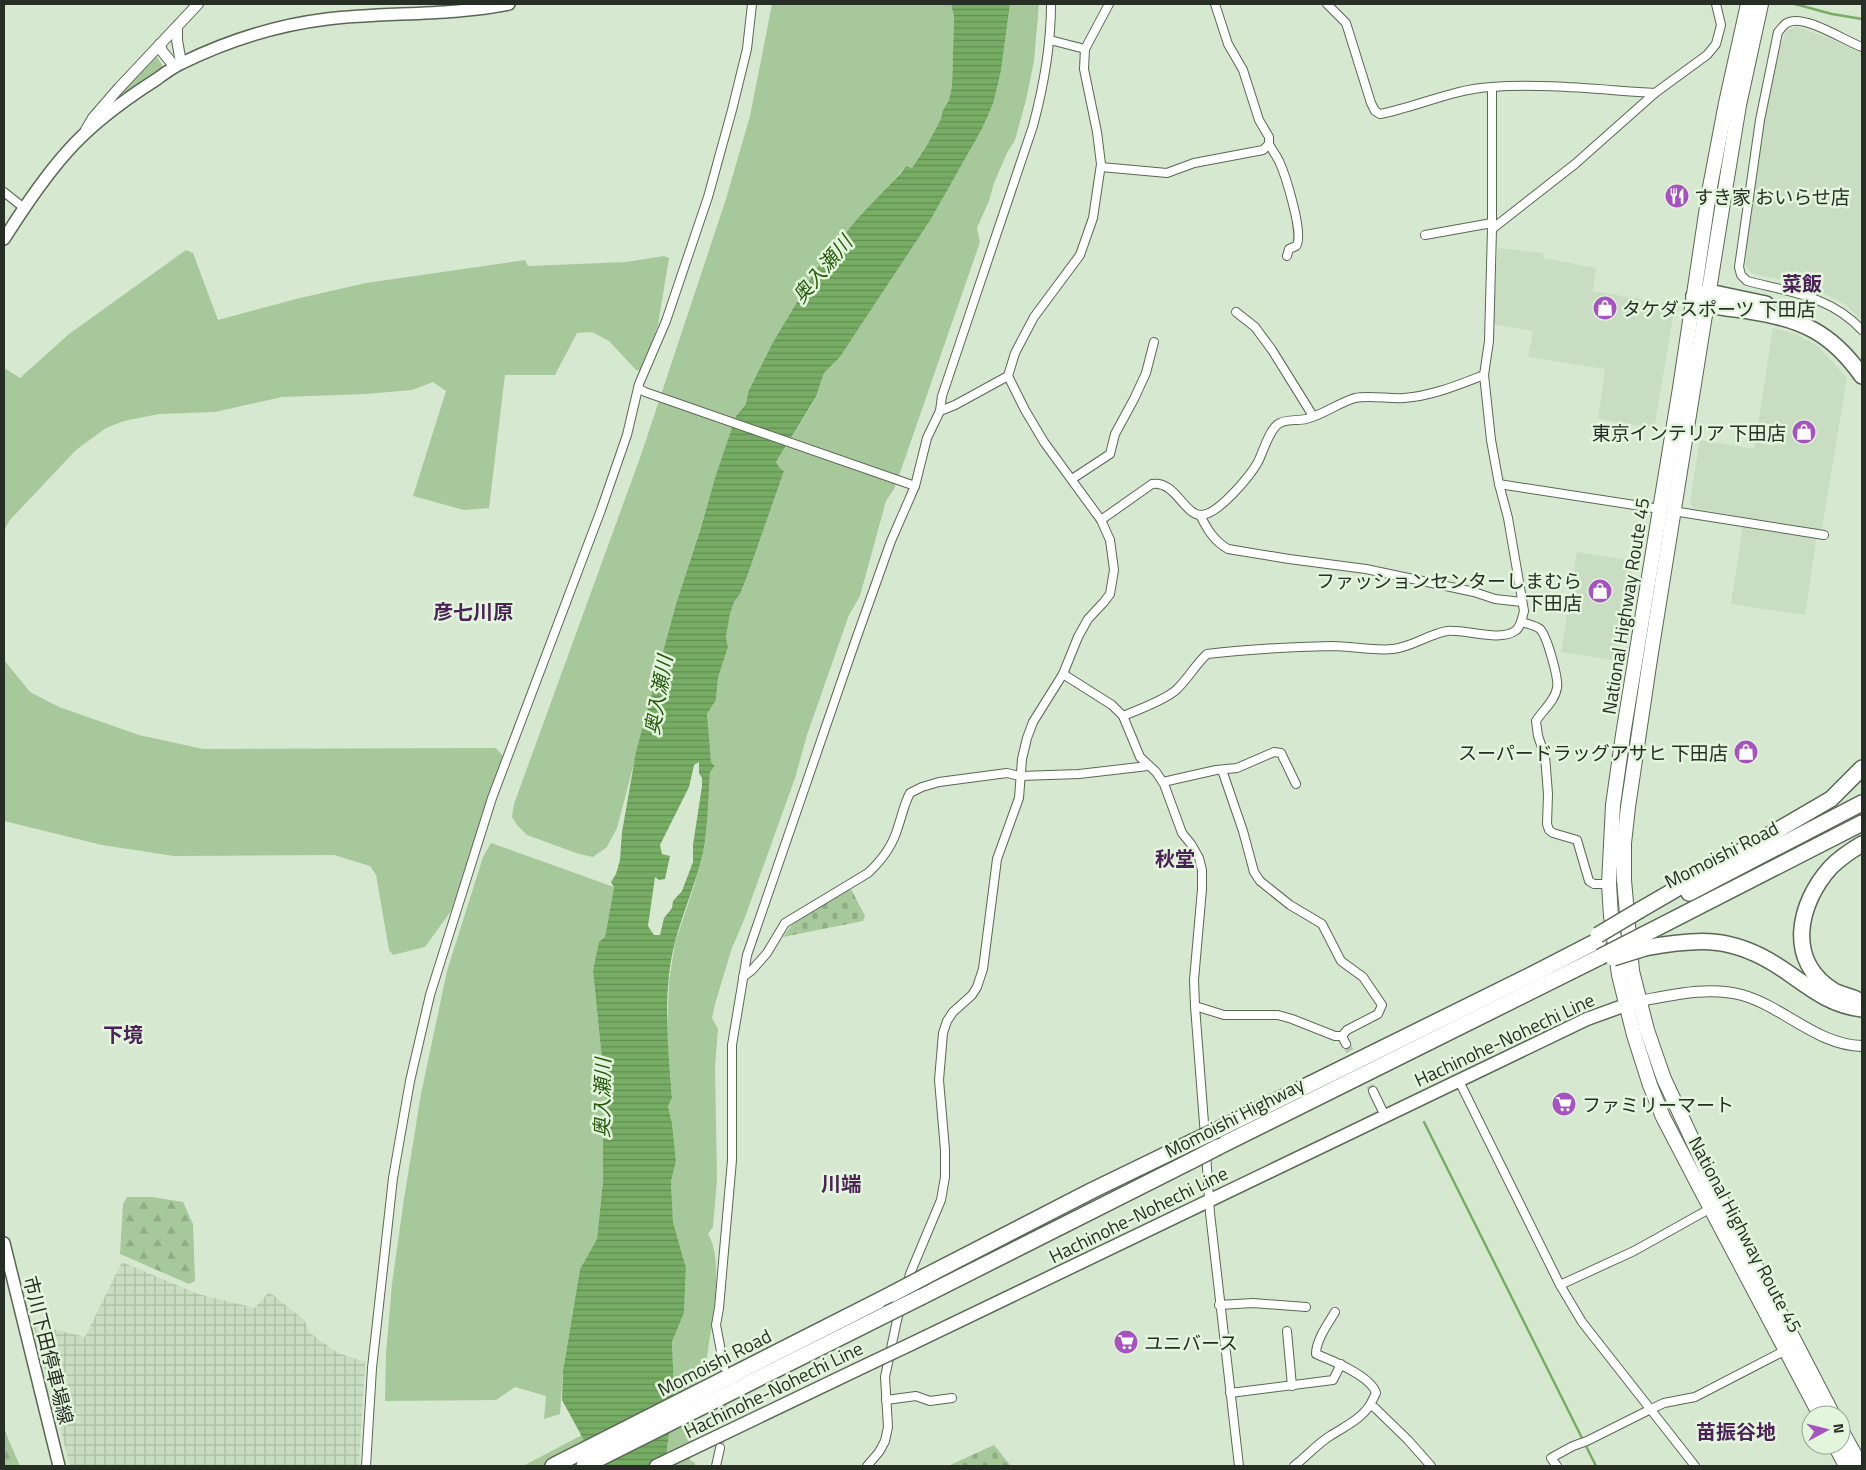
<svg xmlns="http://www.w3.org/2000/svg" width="1866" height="1470" viewBox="0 0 1866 1470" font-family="'Titillium Web','Noto Sans JP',sans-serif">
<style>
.built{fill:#c8ddc1}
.industrial{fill:url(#industrial-grid)}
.green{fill:#a7c89b}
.forest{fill:url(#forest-firs)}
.cemetery{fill:url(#cemetery-stones)}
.water{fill:url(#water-rules);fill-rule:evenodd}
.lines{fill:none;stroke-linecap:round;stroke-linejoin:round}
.stream{stroke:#77ad64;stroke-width:2.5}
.minor-tunnel{stroke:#b4c3af;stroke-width:8;stroke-dasharray:8 4;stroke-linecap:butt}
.minor-casing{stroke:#596854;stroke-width:10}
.tertiary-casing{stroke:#596854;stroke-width:12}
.secondary-casing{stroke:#596854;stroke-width:14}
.primary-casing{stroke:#596854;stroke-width:15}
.trunk-casing{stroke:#596854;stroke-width:16}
.motorway-casing{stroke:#596854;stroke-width:18}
.minor{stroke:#fff;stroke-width:8}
.tertiary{stroke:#fff;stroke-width:10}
.secondary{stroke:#fff;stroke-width:11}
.primary{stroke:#fff;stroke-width:12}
.trunk{stroke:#fff;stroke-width:14}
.motorway{stroke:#fff;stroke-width:15}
.primary-bridge-casing{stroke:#596854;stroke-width:15;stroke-linecap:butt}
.motorway-bridge-casing{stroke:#596854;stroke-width:18;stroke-linecap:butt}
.primary-bridge{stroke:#fff;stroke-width:12}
.motorway-bridge{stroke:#fff;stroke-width:15}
.labels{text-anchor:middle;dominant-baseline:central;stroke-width:5;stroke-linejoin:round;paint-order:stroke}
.poi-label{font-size:19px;fill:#272e25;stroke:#e4f5de;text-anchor:start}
.street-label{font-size:19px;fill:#272e25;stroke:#e4f5de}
.water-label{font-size:20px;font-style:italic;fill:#285a0e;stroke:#e4f5de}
.neighbourhood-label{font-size:20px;font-weight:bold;fill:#4b2257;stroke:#e4f5de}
</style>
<defs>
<pattern id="industrial-grid" width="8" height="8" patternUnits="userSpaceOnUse" patternTransform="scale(1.25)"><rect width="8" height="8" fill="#c8ddc1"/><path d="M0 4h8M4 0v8" fill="none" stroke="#acbea6"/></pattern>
<pattern id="forest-firs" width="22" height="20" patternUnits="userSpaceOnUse" patternTransform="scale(1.25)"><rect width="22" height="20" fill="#a7c89b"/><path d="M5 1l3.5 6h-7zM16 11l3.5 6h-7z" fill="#90ac85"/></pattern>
<pattern id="cemetery-stones" width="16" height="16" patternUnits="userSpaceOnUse" patternTransform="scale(1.25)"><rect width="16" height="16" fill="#a7c89b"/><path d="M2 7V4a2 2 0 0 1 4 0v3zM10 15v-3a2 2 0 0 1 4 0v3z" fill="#90ac85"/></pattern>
<pattern id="water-rules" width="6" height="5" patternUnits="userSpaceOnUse" patternTransform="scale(1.25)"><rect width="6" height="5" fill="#77ad64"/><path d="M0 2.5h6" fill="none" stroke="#628d52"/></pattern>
</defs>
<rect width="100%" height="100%" fill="#d7e8d1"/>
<g class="built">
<path d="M 1797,27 L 1832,39 L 1862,54 L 1862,320 L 1844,304 L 1827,295 L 1788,281 L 1753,274 L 1749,271 L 1746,265 L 1746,238 L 1757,169 L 1761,123 L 1773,64 L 1787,30 Z"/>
<path d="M 1498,248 L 1543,253 L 1543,258 L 1596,268 L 1593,291 L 1675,305 L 1654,428 L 1598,419 L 1605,369 L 1528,357 L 1533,331 L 1492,324 Z"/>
<path d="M 1773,328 L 1796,334 L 1819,347 L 1847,378 L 1822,529 L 1818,529 L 1805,615 L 1731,604 L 1744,517 L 1693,508 L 1690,500 L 1700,440 L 1754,449 Z"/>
<path d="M 1577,552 L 1634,561 L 1618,661 L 1561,652 Z"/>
</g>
<path class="industrial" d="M 122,1262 L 198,1294 L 255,1308 L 269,1292 L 304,1320 L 311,1334 L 338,1353 L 365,1362 L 359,1466 L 70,1466 L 33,1324 L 85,1337 Z"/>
<g class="green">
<path d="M 772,4 L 951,4 L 954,17 L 952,86 L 949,100 L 942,112 L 941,119 L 927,145 L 912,168 L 906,166 L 817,268 L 772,344 L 748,392 L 746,404 L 736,416 L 676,604 L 617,828 L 607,847 L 593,857 L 579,854 L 527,835 L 517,825 L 512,817 L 514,804 L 641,455 L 726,199 L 750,116 Z"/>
<path d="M 1010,4 L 1039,4 L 1034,61 L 1026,100 L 1015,140 L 1007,153 L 994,183 L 989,201 L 977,228 L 980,242 L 902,467 L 894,489 L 886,501 L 860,596 L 849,615 L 807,735 L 795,778 L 744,920 L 732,948 L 715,1004 L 712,1018 L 718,1029 L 715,1067 L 717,1179 L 713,1227 L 708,1234 C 725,1261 711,1326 707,1358 L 700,1363 L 690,1460 L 695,1463 L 695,1466 L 665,1466 L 674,1391 L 672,1342 L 684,1313 L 686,1269 L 673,1222 L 671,1181 L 676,1161 L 672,1123 L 668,1106 L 672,1097 L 667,1034 L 669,981 L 675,943 L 694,886 L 703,850 L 710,772 L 715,766 L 711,762 L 709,748 L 707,714 L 716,700 L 718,678 L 728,647 L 726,637 L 730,614 L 734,602 L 740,594 L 747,577 L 784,471 L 780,468 L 776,462 L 816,398 L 824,373 L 840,357 L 931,219 L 982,129 L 993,104 L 1001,71 Z"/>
<path d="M 153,56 L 157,57 L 162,65 L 162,69 L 124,93 L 122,90 Z"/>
<path d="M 186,250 L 193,253 L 218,320 L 300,298 L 366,283 L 525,260 L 528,266 L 626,262 L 664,256 L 669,258 L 658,325 L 641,371 L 636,370 L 609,341 L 592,332 L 577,333 L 555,375 L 505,375 L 489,508 L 464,510 L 413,496 L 446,391 L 433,382 L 412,390 L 366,394 L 282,397 L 215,412 L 159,414 L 124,421 L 106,428 L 76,450 L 9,521 L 4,531 L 4,370 L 6,369 L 20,378 L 69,334 Z"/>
<path d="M 4,660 L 30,692 L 59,707 L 139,735 L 203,749 L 496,748 L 503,756 L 451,911 L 425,947 L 393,955 L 389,950 L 376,875 L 370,866 L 334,855 L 174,856 L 102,845 L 4,821 Z"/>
<path d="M 491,843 L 614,887 L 605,937 L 593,971 L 605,1089 L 607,1131 L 603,1138 L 603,1181 L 597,1239 L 580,1269 L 563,1371 L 560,1414 L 544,1419 L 546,1396 L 515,1387 L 496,1400 L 385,1401 L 386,1353 L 392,1284 L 404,1199 L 421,1094 L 447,971 L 483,857 Z"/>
<path d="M 582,1435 L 598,1466 L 523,1466 Z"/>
</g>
<g class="forest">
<path d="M 127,1197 L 152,1197 L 183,1202 L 193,1224 L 195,1281 L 189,1284 L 120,1254 L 123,1204 Z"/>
<path d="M 4,1429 L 20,1466 L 4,1466 Z"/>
</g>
<g class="cemetery">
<path d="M 851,889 L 865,916 L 863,921 L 783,937 L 796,919 Z"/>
<path d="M 994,1445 L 1011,1466 L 948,1466 Z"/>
</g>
<path class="water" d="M 951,4 L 1010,4 L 1001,71 L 993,104 L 982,129 L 931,219 L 840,357 L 824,373 L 816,397 L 776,462 L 780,468 L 784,471 L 747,577 L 740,594 L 734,602 L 730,614 L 726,637 L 728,647 L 718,678 L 716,700 L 707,714 L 711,762 L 715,766 L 710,772 C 708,798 708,826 703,852 C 696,883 683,912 675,942 C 662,992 668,1047 672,1098 L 668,1106 L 672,1123 L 676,1161 L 671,1181 L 673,1222 L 686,1268 L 684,1313 L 672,1342 L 674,1391 L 665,1466 L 598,1466 L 562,1400 L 563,1371 L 580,1269 L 597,1239 L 603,1181 L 603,1138 L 607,1131 L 605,1089 L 593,971 L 599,942 L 605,937 L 614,887 L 611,882 L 616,874 L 620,860 L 622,832 L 636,752 L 676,604 L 701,527 L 716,475 L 736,416 L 746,404 L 748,392 L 772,344 L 817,268 L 858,218 L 901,173 L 906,166 L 912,168 L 927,145 L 941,119 L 942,112 L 949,100 L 952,86 L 954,17 ZM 699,762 L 699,773 L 702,778 L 702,786 L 693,845 L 693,862 L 682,891 L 673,901 L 672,908 L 664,918 L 660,935 L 654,935 L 648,926 L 655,877 L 659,880 L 665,879 L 670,856 L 662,854 L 660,845 L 689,787 L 694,765 Z"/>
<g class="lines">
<g class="stream">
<path d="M 1795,4 L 1832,14 L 1862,19"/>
<path d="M 1424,1122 L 1596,1466"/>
</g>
<g class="minor-tunnel">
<path d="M 1346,1044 L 1373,1091"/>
<path d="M 720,1448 L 723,1395"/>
</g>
<defs>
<g id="minor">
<path d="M 1327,4 L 1346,23 L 1371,103 L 1375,111 L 1380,114 C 1417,107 1453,89 1491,87 C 1544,83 1602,90 1655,93"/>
<path d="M 1050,40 L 1085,49"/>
<path d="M 1862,47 C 1845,41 1803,13 1787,23 C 1784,24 1781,29 1778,32 L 1760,120 L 1739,267 L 1741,275 L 1747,281 C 1790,292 1830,296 1862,330"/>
<path d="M 1269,144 C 1272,150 1276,155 1279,161 C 1285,174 1305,236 1296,246 C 1294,247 1291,248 1289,249 L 1287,256"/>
<path d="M 1101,167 L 1167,173 L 1194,163 L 1263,150 L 1269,144 L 1269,137 L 1259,120 L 1243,70 L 1228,44 L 1215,4"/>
<path d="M 4,192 L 24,208"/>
<path d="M 1492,229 L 1575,164 L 1655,93 L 1707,55 L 1716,44 L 1721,25 L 1716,4"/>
<path d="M 1425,235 L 1492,223"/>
<path d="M 1236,312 L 1255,327 L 1272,350 L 1313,416"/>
<path d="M 638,388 L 645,392 L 915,486"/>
<path d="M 940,411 L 955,405 L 1008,376"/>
<path d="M 1072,479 L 1110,454 L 1115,434 L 1134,399 L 1146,373 L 1154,342"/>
<path d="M 1499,484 L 1660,509"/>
<path d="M 1673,511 L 1824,535"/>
<path d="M 1200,515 C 1207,529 1214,541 1228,549 L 1289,559 L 1366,569 L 1474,592 L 1495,599 L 1522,602"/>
<path d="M 1101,520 L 1152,484 C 1175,480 1184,515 1201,515 C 1218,515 1250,476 1258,462 C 1263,452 1270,427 1280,423 C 1287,419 1298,421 1306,419 C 1323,415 1338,403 1355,398 C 1369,395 1389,399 1404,398 C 1432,396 1458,385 1484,375"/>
<path d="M 1522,622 C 1527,624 1535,625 1540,629 C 1547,636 1559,679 1557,688 C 1555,701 1542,711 1536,721 L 1538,736 L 1545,756 L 1548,794 L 1547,824 L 1549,830 L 1553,833 L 1577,840 L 1589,881 L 1594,884 L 1609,884"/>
<path d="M 1063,674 L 1112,705 L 1123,716 L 1140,757 L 1156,772 L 1164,784 L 1182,833 L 1191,844 L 1199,858 L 1202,870 L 1202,889 L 1194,980 L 1195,1006 L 1205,1136"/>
<path d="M 1123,716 C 1138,710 1165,700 1176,690 C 1188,679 1195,665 1207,654 C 1248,649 1290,647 1332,646 C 1352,646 1373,651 1393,649 C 1412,647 1429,634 1447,631 C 1466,629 1499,642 1515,631 C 1521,627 1522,618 1524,611 L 1508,518 L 1499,484 L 1491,440 L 1484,375 L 1489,341 L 1492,229 L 1492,87"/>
<path d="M 1222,770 L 1243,831 L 1254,872 L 1260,881 L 1290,905 L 1322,924 L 1341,961 L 1363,977 L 1382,1005 L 1378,1014 L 1347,1030 L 1342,1036"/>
<path d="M 1163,782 L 1216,770 L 1237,768 L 1274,752 L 1281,753 L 1296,784"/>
<path d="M 743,977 L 752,970 L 767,953 L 785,923 L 868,873 C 881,861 893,845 898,827 C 902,816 904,804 910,793 L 922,787 L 939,782 L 1007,773 L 1020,776 L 1079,774 L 1148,766"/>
<path d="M 1195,1006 L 1224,1015 L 1278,1015 L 1292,1019 L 1335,1036 L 1342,1036 L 1346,1044"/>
<path d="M 1459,1081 L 1560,1285 L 1582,1322 L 1695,1466"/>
<path d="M 1373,1091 L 1385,1116"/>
<path d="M 1206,1153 L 1210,1213 L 1239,1466"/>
<path d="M 1560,1285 L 1634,1251 L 1711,1208"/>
<path d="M 1219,1305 L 1253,1303 L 1306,1307"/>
<path d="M 1335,1312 C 1328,1324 1316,1340 1316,1354 C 1331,1360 1371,1376 1376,1393 L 1370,1405"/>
<path d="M 1287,1331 L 1292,1386"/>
<path d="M 724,1367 L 716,1325 L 719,1308 L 732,1160 L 732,1045 L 747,955 L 855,642 L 891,541 L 915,486 L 927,438 L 940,411 L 942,396 L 1033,126 C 1044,85 1051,46 1051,4"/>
<path d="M 1230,1393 L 1333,1380 L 1341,1364"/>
<path d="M 886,1400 L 916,1396 L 930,1401 L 952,1398"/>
<path d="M 366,1466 L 372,1368 L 393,1178 L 410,1081 L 430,995 L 492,798 L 601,510 L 627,435 L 639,384 L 666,321 L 708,197 L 732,110 L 747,49 L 752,4"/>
<path d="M 716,1466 L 720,1448"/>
<path d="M 867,1466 L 879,1452 L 885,1441 L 888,1427 L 885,1377 L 897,1320 L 910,1274 L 941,1200 L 945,1177 L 945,1150 L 939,1080 L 943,1033 L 947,1021 L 953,1012 L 972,995 L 977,987 L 983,969 L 997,859 L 1019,798 L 1022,759 L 1027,738 L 1033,722 L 1063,674 L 1078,637 L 1088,619 L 1104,602 L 1110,594 L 1114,570 L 1110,540 L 1101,520 L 1044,442 L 1025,410 L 1008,376 L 1015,353 L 1034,317 L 1080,255 L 1093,218 L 1101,164 L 1097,132 L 1084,69 L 1085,49 L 1109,4"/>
<path d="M 1294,1466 C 1306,1457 1317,1444 1330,1436 C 1344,1427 1360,1420 1370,1405 L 1375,1408 L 1408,1440 L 1431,1466"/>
<path d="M 1557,1466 L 1551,1458 L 1573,1446 L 1587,1441 L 1651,1409 L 1664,1403 L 1695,1397 L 1786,1350"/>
</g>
<g id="tertiary">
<path d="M 177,27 L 177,40 L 181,63"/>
<path d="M 160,44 L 162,51 L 175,67"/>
<path d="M 86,130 L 93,118 L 119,88 L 198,4"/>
<path d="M 1639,1001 C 1673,995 1709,986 1742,995 C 1784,1007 1817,1045 1862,1046"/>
</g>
<g id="secondary">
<path d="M 4,239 C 23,209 42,180 66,153 C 91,124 124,100 157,79 C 165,73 173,67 182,63 C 227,41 278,25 327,19 C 387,12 449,16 509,4"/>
<path d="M 4,1243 L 59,1466"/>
</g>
<g id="primary">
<path d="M 909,1345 L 1587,1019 L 1634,1002"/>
<path d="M 656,1466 L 873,1362"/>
</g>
<g id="trunk">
<path d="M 1748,4 L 1726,103 L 1710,187 L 1680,388 L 1623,735 L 1613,805 L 1609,884 L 1611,916 L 1619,975 L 1634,1035 L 1650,1085 L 1663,1117 L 1700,1188 L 1820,1415"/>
<path d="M 1761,4 L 1739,105 L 1725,190 L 1650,659 L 1628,807 L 1624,843 L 1624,880 L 1632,971 L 1647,1030 L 1664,1079 L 1712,1182 L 1833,1415"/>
<path d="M 1841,1430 L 1861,1466"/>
<path d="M 1835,1445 L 1846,1466"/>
</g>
<g id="motorway">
<path d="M 1694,296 C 1698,298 1702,302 1707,304 C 1719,308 1736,309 1749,311 C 1801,319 1831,332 1862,376"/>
<path d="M 1694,296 L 1709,292 L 1766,304"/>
<path d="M 1689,893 L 1862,803"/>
<path d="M 1640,910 L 1831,799 L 1862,768"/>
<path d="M 1643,935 L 1862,823"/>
<path d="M 1645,948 C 1699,938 1733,936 1781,968 C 1808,986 1828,1005 1862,1009"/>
<path d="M 1856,999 C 1849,996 1840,994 1834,991 C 1785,961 1798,903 1831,867 C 1840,858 1852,850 1862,844"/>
<path d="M 1217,1130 L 1531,975 L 1599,940"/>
<path d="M 1218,1147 L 1600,957"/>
<path d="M 926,1276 L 1093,1190 L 1192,1142"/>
<path d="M 921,1297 L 1193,1160"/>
<path d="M 553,1466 L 892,1294"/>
<path d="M 584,1466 L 887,1314"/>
</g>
</defs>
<use href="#minor" class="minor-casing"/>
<use href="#tertiary" class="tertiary-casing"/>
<use href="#secondary" class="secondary-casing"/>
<use href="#primary" class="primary-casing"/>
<use href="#trunk" class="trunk-casing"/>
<use href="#motorway" class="motorway-casing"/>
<use href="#minor" class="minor"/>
<use href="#tertiary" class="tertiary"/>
<use href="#secondary" class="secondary"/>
<use href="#primary" class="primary"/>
<use href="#trunk" class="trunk"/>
<use href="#motorway" class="motorway"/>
<defs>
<path id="primary-bridge" d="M 873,1362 L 909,1345"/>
<g id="motorway-bridge">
<path d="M 1598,935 L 1640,910"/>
<path d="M 1600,957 L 1643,935"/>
<path d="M 1613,958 L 1645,948"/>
<path d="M 1192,1142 L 1217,1130"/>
<path d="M 1193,1160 L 1218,1147"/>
<path d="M 892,1294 L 926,1276"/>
<path d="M 887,1314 L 921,1297"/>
</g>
</defs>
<use href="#primary-bridge" class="primary-bridge-casing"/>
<use href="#motorway-bridge" class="motorway-bridge-casing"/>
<use href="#primary-bridge" class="primary-bridge"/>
<use href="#motorway-bridge" class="motorway-bridge"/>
</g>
<defs>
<symbol id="restaurant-disc" viewBox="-11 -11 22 22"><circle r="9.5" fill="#a652c0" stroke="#e4f5de"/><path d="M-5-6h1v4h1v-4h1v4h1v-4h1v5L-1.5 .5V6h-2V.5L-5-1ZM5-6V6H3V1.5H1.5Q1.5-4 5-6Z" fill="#fff"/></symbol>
<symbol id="shop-disc" viewBox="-11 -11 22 22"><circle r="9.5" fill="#a652c0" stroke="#e4f5de"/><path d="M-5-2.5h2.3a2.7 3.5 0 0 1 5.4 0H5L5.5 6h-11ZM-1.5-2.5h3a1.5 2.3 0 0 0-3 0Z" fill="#fff"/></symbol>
<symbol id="supermarket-disc" viewBox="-11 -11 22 22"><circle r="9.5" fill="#a652c0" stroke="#e4f5de"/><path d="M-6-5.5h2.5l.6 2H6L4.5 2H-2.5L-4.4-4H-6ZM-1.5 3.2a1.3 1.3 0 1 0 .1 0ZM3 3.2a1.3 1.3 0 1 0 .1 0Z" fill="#fff"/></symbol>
</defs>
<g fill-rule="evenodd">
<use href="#restaurant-disc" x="1663" y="182" width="28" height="28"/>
<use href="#shop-disc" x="1591" y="294" width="28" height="28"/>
<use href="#shop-disc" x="1790" y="418" width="28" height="28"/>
<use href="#shop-disc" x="1586" y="577" width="28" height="28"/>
<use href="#shop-disc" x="1732" y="738" width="28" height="28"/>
<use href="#supermarket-disc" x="1550" y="1090" width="28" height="28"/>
<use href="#supermarket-disc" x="1112" y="1328" width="28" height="28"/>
</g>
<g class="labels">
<g class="poi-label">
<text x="1694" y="196">すき家 おいらせ店</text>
<text x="1622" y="308">タケダスポーツ 下田店</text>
<text x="1786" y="432" text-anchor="end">東京インテリア 下田店</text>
<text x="1582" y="580" text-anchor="end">ファッションセンターしまむら<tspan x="1582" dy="22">下田店</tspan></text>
<text x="1728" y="752" text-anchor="end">スーパードラッグアサヒ 下田店</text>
<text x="1582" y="1104">ファミリーマート</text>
<text x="1144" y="1342">ユニバース</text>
</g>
<g class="street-label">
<text transform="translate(1625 606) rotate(-81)">National Highway Route 45</text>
<text transform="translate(1721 854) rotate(-27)">Momoishi Road</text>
<text transform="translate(1504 1039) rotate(-25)">Hachinohe-Nohechi Line</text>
<text transform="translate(1234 1117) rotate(-27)">Momoishi Highway</text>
<text transform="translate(1138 1214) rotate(-26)">Hachinohe-Nohechi Line</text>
<text transform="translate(1746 1234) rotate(62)">National Highway Route 45</text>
<text transform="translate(49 1350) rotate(76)">市川下田停車場線</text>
<text transform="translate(714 1362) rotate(-27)">Momoishi Road</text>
<text transform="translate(773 1389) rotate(-26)">Hachinohe-Nohechi Line</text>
</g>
<g class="water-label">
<text transform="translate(822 269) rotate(-50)">奥入瀬川</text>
<text transform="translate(658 695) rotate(-80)">奥入瀬川</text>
<text transform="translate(602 1098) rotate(-89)">奥入瀬川</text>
</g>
<g class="neighbourhood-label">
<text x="1802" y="283">菜飯</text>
<text x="473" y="611">彦七川原</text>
<text x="1175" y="858">秋堂</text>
<text x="123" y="1034">下境</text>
<text x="841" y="1183">川端</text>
<text x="1736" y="1431">苗振谷地</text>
</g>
</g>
<rect width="1866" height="1470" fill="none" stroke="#272e25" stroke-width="10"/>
<g transform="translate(1826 1430) rotate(83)"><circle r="24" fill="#e4f5de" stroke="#98a594"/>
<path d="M0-4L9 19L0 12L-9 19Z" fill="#a652c0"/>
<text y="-8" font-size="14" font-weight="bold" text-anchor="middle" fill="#272e25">N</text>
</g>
</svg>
